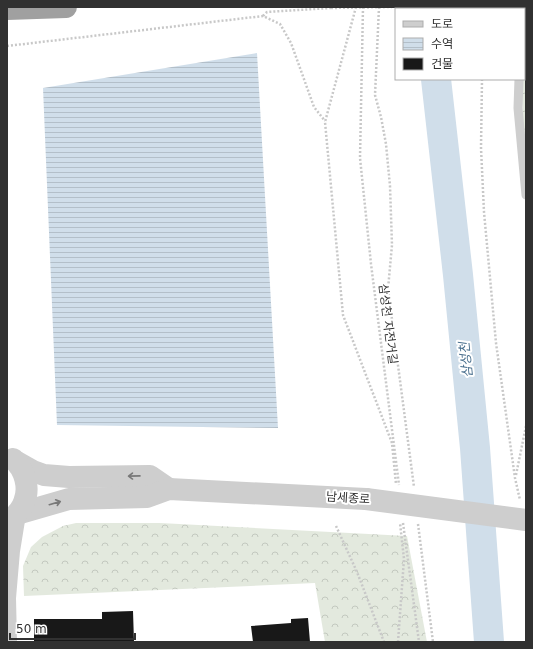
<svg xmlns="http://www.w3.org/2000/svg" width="533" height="649" viewBox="0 0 533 649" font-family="'DejaVu Sans','Noto Sans KR',sans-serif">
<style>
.forest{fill:url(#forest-crowns)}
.water{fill:url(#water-rules)}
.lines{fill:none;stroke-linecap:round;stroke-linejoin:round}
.river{stroke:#d0deea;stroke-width:30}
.building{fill:#181818}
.path{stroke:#c8c8c8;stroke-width:2.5;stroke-dasharray:2 2;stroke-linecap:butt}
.service{stroke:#cecece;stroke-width:9}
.minor{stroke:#cecece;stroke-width:18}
.tertiary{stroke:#cecece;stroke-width:22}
.trunk{stroke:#a0a0a0;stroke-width:22}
.path-bridge{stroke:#c8c8c8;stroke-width:2.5;stroke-dasharray:2 2;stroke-linecap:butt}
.tertiary-bridge{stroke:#cecece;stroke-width:22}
.oneway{stroke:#787878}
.labels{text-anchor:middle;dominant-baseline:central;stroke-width:4;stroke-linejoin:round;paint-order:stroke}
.street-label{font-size:12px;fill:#313131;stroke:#fff}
.water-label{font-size:13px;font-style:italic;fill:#476d8c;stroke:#fff}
</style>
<defs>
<pattern id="forest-crowns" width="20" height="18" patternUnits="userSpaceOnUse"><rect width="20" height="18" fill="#e3e9de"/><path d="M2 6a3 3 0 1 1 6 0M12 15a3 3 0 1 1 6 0" fill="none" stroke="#c3c8bf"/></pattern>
<pattern id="water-rules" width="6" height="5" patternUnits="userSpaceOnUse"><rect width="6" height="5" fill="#d0deea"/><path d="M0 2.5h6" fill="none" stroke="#b3bfc9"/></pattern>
</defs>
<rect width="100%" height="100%" fill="#fff"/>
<g class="forest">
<path d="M 526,12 L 526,211 L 522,94 L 523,79 L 524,79 L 524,51 Z"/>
<path d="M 76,523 L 160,523 L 407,536 L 427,642 L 325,642 L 315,583 L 24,596 L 23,566 L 31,547 L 42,537 L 63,526 Z"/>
</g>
<path class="water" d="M 257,53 L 278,428 L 57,425 L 43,88 Z"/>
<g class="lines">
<g class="river">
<path d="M 429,7 L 429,9"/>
<path d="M 436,79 L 458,275 L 475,448 L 489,642"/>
</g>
</g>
<g class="building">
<path d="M 133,611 L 134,642 L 103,642 L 103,641 L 59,642 L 59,641 L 34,641 L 34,619 L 102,619 L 102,612 Z"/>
<path d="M 308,618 L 310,642 L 253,642 L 251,626 L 291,623 L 291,619 Z"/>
</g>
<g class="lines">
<g class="path">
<path d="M 356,7 L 325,122 L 343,315 L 392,443 L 396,484"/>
<path d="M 363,7 L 360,158 L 371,264 L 399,485"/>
<path d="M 379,7 L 375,95 L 381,117 L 386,144 L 390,186 L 392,245 L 388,289 L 414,487"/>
<path d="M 485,9 L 485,7"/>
<path d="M 263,16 L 267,12 L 331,8"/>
<path d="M 7,46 L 263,16 L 280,24 L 291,43 L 314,107 L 325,121"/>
<path d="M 482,79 L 481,148 L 484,212 L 496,343 L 515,478 L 520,500"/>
<path d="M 516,475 L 526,426"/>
<path d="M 403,523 L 419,642"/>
<path d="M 418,524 L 433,642"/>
<path d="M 336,526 L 357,572 L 384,642"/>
<path d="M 398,642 L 404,559 L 400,523"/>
</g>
<g class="service">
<path d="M 522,9 L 522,7"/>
<path d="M 519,79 L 518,108 L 526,195"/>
</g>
<path class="minor" d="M 8,642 L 7,598 L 11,551 L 17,514"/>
<g class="tertiary">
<path d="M 17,462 L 33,471 L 44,475 L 69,477 L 150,476 L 169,489"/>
<path d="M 17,514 L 69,499 L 147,497 L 169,489 L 366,499"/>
<path d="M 11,520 C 16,515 22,509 24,502 C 30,488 25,469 13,459"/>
</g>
<path class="trunk" d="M 7,9 L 66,7"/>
<path class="path-bridge" d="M 331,8 L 392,7"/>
<path class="tertiary-bridge" d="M 366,499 L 526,520"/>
</g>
<defs><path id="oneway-shaft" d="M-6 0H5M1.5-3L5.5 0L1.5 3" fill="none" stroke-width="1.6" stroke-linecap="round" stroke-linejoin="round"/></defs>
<g class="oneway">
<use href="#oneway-shaft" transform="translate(134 476) rotate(179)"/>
<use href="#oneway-shaft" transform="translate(55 503) rotate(-16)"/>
</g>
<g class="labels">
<g class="street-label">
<text transform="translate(388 324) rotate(83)">삼성천 자전거길</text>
<text transform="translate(348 498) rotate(4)">남세종로</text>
</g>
<g class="water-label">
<text transform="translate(466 360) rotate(-96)">삼성천</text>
</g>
</g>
<rect width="533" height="649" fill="none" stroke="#313131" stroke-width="16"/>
<rect x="395" y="8" width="130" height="72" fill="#ffffff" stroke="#adadad"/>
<rect x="403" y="21" width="20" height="6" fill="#cecece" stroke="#adadad"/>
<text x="431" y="28" font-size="12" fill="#313131">도로</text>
<rect x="403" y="38" width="20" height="12" fill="url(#water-rules)" stroke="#adadad"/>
<text x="431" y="48" font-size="12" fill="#313131">수역</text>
<rect x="403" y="58" width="20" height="12" fill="#181818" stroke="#adadad"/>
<text x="431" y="68" font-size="12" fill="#313131">건물</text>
<path d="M10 633v6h125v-6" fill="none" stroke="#313131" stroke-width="2"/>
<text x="16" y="633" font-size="12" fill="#313131" stroke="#ffffff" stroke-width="3" paint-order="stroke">50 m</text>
</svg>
